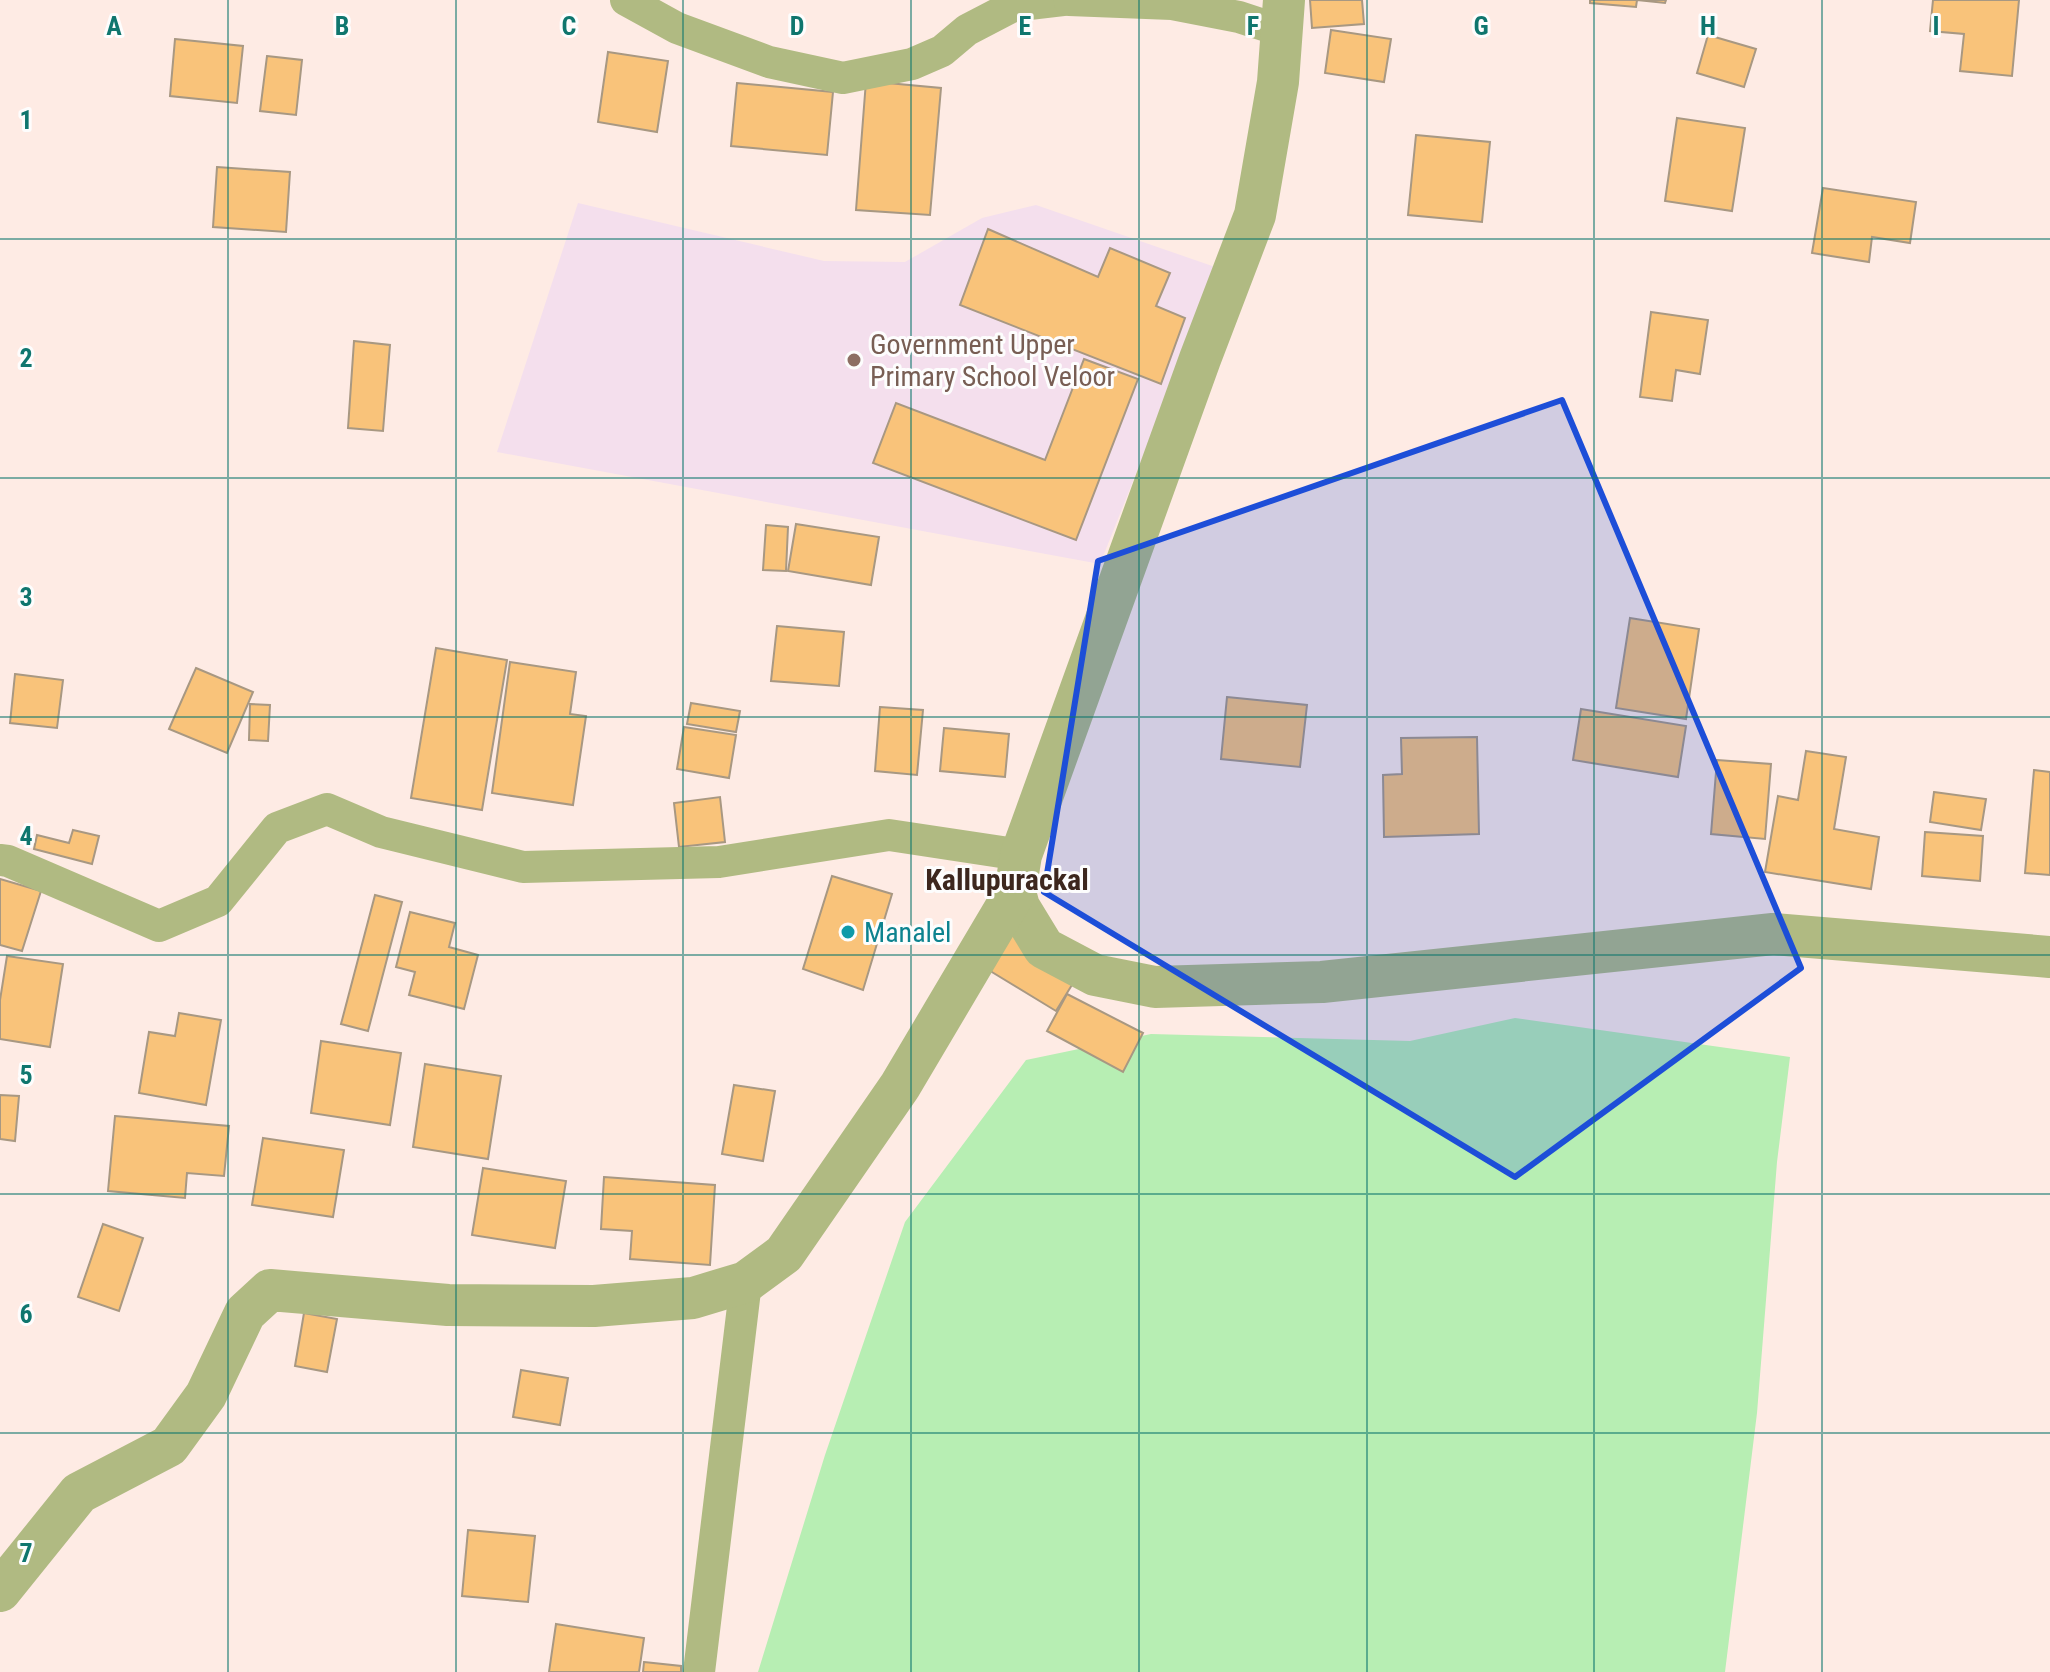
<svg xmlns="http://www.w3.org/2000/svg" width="2050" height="1672" viewBox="0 0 2050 1672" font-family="'Roboto Condensed',sans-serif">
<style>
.education{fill:#f4dfed}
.green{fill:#b7eeb3}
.building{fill:#f9c37a;stroke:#a89882;stroke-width:2}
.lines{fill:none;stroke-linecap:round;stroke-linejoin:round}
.minor{stroke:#b0ba82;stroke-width:32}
.tertiary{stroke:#b0ba82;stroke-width:42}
.marked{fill:#1d4ed8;fill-opacity:0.2;stroke:#1d4ed8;stroke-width:6;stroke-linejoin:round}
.grid{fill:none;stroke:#0f766e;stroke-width:2;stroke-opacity:0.55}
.education-dot{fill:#8d6e63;stroke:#fdfdfd;stroke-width:3}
.culture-dot{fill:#0f9aa8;stroke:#fdfdfd;stroke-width:3}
.labels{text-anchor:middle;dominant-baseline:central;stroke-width:6;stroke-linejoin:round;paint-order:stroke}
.education-label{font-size:28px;fill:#785e54;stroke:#fdfdfd;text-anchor:start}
.culture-label{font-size:28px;fill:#0d838f;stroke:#fdfdfd;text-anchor:start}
.neighbourhood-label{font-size:30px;font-weight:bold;fill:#3d271e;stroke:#fdfdfd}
.grid-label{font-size:26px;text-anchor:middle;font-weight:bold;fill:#0f766e;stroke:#fdfdfd;stroke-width:6;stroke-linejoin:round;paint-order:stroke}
</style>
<rect width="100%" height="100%" fill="#feebe4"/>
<path class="education" d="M 578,203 L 824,261 L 905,262 L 982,218 L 1036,205 L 1218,268 L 1100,564 L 497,452 Z"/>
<path class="green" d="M 1515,1018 L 1790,1057 L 1777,1162 L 1757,1413 L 1725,1672 L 758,1672 L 825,1455 L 905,1222 L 1026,1060 L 1151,1034 L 1410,1041 Z"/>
<g class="building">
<path d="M 1310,0 L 1362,0 L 1364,24 L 1312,28 Z"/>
<path d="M 1590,0 L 1666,0 L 1665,3 L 1637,0 L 1636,7 L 1590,3 Z"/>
<path d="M 1933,0 L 2019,0 L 2012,76 L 1960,71 L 1964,34 L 1930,31 Z"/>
<path d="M 1331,30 L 1391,39 L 1384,82 L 1325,73 Z"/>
<path d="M 1708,35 L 1756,49 L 1744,87 L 1697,73 Z"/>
<path d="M 175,39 L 243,46 L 237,103 L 170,96 Z"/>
<path d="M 608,52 L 668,61 L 657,132 L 598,122 Z"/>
<path d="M 267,56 L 302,60 L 296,115 L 260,111 Z"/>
<path d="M 866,81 L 941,88 L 930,215 L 856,210 Z"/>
<path d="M 737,83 L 833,92 L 827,155 L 731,146 Z"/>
<path d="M 1677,118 L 1745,128 L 1732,211 L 1665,201 Z"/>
<path d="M 1416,135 L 1490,142 L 1482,222 L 1408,215 Z"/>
<path d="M 217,167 L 290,172 L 286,232 L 213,227 Z"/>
<path d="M 1823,188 L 1916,202 L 1910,243 L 1872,237 L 1869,262 L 1812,253 Z"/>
<path d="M 988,229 L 1098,277 L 1110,248 L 1170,273 L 1156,306 L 1185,318 L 1161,384 L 960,305 Z"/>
<path d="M 1651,312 L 1708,320 L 1700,374 L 1676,370 L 1672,401 L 1640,397 Z"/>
<path d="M 354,341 L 390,345 L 383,431 L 348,428 Z"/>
<path d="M 1084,359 L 1138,379 L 1076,540 L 873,463 L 896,403 L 1045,460 Z"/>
<path d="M 796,524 L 879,537 L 871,585 L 788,571 Z"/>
<path d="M 766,525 L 788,527 L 786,571 L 763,570 Z"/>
<path d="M 1630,618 L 1699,629 L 1686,719 L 1616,708 Z"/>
<path d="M 777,626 L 844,632 L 839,686 L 771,681 Z"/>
<path d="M 436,648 L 507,660 L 482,810 L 411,798 Z"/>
<path d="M 510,662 L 576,672 L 570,714 L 586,716 L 573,805 L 492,793 Z"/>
<path d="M 196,668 L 253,692 L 227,753 L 169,729 Z"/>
<path d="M 15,674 L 63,680 L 57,728 L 10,723 Z"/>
<path d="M 1227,697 L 1307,705 L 1300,767 L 1221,759 Z"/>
<path d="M 691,703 L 740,711 L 736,732 L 687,724 Z"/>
<path d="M 250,704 L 270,705 L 268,741 L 249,740 Z"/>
<path d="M 880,707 L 923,710 L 917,775 L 875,771 Z"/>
<path d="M 1581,709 L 1686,726 L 1678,777 L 1573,760 Z"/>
<path d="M 684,727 L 736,735 L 729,778 L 677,769 Z"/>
<path d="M 944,728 L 1009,734 L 1005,777 L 940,771 Z"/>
<path d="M 1477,737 L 1479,834 L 1384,837 L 1383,775 L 1402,774 L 1401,738 Z"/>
<path d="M 1806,751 L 1846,757 L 1834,829 L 1879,837 L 1871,889 L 1765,872 L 1778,796 L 1798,800 Z"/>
<path d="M 1717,760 L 1771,764 L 1765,839 L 1711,834 Z"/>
<path d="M 2034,770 L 2050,772 L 2050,875 L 2025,873 Z"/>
<path d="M 1934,792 L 1986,799 L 1981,830 L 1930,822 Z"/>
<path d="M 720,797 L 725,842 L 679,847 L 674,803 Z"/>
<path d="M 73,830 L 99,836 L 92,864 L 34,849 L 37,835 L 69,843 Z"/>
<path d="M 1925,832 L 1983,836 L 1980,881 L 1922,876 Z"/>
<path d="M 832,876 L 892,894 L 863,990 L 803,969 Z"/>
<path d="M 0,879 L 41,891 L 22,951 L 0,945 Z"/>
<path d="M 375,895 L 402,902 L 368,1031 L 341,1024 Z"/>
<path d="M 410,912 L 455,923 L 449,947 L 478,955 L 464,1009 L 409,995 L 415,972 L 396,967 Z"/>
<path d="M 1005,930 L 1078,975 L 1056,1011 L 982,966 Z"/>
<path d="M 7,956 L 63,964 L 50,1047 L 0,1039 L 0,1000 Z"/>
<path d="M 1067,994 L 1143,1033 L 1123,1072 L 1047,1031 Z"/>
<path d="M 179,1013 L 221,1020 L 206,1105 L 139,1093 L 149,1032 L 175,1036 Z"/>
<path d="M 321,1041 L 401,1053 L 390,1125 L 311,1113 Z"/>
<path d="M 425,1064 L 501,1076 L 488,1159 L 413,1147 Z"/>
<path d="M 734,1085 L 775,1091 L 763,1161 L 722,1154 Z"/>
<path d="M 0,1095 L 19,1096 L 15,1141 L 0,1139 Z"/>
<path d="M 115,1116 L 229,1126 L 224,1176 L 187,1173 L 185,1198 L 108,1191 Z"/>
<path d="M 263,1138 L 344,1150 L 333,1217 L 252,1205 Z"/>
<path d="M 483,1168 L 566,1181 L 555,1248 L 472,1235 Z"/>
<path d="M 604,1177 L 715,1185 L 710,1265 L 630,1259 L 632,1231 L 601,1229 Z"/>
<path d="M 103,1224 L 143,1238 L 119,1311 L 78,1297 Z"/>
<path d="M 304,1313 L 337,1319 L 327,1372 L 295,1366 Z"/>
<path d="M 521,1370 L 568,1378 L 560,1425 L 513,1417 Z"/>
<path d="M 468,1530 L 535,1536 L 528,1602 L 462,1596 Z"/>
<path d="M 556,1624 L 644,1638 L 639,1672 L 549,1672 Z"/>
<path d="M 644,1662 L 681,1666 L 681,1672 L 643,1672 Z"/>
</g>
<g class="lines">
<g class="minor">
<path d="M 626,0 L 677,28 L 769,62 L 843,78 L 912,64 L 942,51 L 967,30 L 1013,6 L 1063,0"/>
<path d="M 1069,0 L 1172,4 L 1239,17 L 1282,31"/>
<path d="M 0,860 L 8,861 L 159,926 L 218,901 L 277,828 L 327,809 L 381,832 L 523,867 L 719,862 L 889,835 L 1021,855"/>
<path d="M 699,1672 L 746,1282"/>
</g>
<g class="tertiary">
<path d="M 1015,892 L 1019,907 L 1044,948 L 1095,975 L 1155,987 L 1322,982 L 1773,934 L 2050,957"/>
<path d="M 0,1591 L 79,1493 L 169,1446 L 206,1395 L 245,1313 L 270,1290 L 448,1305 L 594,1306 L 693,1298 L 746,1282 L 784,1254 L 900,1086 L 1015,892 L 1021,855 L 1200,359 L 1255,215 L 1278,82 L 1284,0"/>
</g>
</g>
<path class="marked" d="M 1562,400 L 1801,968 L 1515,1177 L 1044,892 L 1098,561 Z"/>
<path class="grid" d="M 228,0 L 228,1672M 456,0 L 456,1672M 683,0 L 683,1672M 911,0 L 911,1672M 1139,0 L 1139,1672M 1367,0 L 1367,1672M 1594,0 L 1594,1672M 1822,0 L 1822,1672M 0,239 L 2050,239M 0,478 L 2050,478M 0,717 L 2050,717M 0,955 L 2050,955M 0,1194 L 2050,1194M 0,1433 L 2050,1433"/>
<circle class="education-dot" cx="854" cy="360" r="8"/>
<circle class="culture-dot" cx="848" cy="932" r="8"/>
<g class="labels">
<g class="education-label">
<text x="870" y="344">Government Upper<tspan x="870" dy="32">Primary School Veloor</tspan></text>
</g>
<g class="culture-label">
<text x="864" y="932">Manalel</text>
</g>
<g class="neighbourhood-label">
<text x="1007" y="879">Kallupurackal</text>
</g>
</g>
<g class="grid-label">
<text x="114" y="35">A</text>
<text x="342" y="35">B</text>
<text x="569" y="35">C</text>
<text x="797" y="35">D</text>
<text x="1025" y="35">E</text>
<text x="1253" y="35">F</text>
<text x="1481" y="35">G</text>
<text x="1708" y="35">H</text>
<text x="1936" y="35">I</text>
<text x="26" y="129">1</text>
<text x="26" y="367">2</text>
<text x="26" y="606">3</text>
<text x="26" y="845">4</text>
<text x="26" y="1084">5</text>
<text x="26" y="1323">6</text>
<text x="26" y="1562">7</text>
</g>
</svg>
